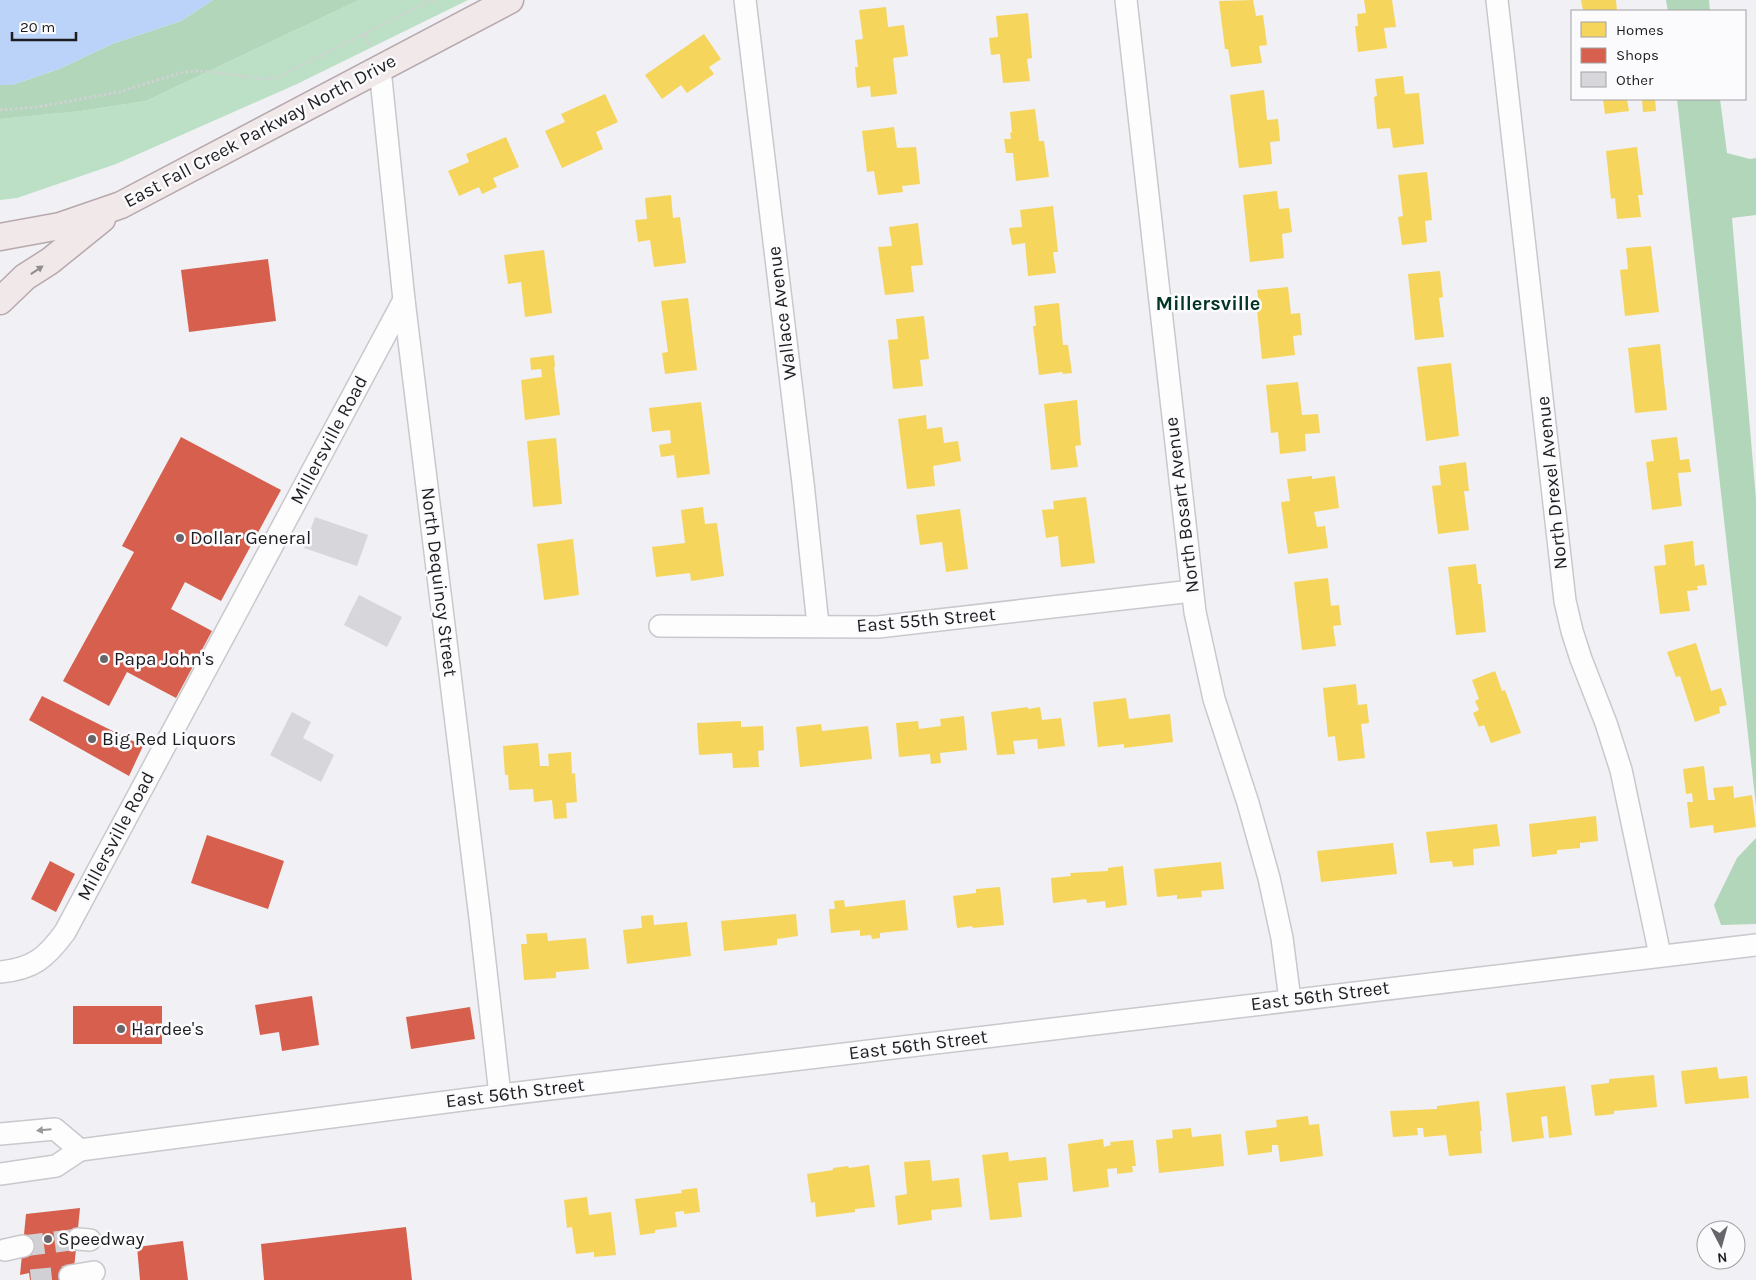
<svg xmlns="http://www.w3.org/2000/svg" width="1756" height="1280" viewBox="0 0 1756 1280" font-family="Karla,sans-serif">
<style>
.green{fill:#bce0c5}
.forest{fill:#b1d6ba}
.water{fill:#bbd3f9}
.homes{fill:#f6d55c}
.shops{fill:#d6604d}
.building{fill:#d7d6da}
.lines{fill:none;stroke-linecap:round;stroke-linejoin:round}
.minor-tunnel{stroke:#d0d0d5;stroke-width:21;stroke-dasharray:21 11;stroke-linecap:butt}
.minor-casing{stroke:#c9c9cd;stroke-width:24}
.major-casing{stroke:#b7a8ac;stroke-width:29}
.path{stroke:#d1d1d4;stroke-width:3;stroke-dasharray:2.5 2.5;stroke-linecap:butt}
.minor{stroke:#fdfdfe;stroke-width:21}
.major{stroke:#f0e8e9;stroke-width:26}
.oneway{fill:#918d8f}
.oneway2{fill:#98989b}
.poi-dot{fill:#67676b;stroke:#fbfbfd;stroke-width:2}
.labels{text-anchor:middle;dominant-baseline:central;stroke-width:5;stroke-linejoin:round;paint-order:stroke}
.street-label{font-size:19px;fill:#1d1d21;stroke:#fbfbfd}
.poi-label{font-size:19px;fill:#1d1d21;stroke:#fbfbfd;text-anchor:start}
.neighbourhood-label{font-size:20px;font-weight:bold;fill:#033423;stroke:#fbfbfd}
</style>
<rect width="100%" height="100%" fill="#f0f0f5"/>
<path class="green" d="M 359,0 L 468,0 L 297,84 L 116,164 L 17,198 L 0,200 L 0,119 L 81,111 L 146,101 Z"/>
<g class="forest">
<path d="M 213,0 L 359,0 L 146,101 L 81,111 L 0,119 L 0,85 L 12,85 L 59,69 L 112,44 L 181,21 Z"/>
<path d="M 1666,0 L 1709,0 L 1710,11 L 1668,11 Z"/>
<path d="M 1677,99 L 1720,99 L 1727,153 L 1750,159 L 1756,158 L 1756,215 L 1732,218 L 1756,499 L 1756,806 Z"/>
<path d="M 1756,838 L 1756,924 L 1721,925 L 1714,905 L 1737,858 Z"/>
</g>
<path class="water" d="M 0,0 L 213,0 L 181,21 L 112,44 L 59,69 L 12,85 L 0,85 Z"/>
<g class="homes">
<path d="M 1253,0 L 1256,16 L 1263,15 L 1267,45 L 1259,46 L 1262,63 L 1231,67 L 1228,49 L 1225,49 L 1219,1 Z"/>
<path d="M 1364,0 L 1392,0 L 1396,27 L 1384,28 L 1387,48 L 1358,52 L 1355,26 L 1358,26 L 1357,14 L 1366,13 Z"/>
<path d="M 1581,0 L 1616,0 L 1617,11 L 1583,10 Z"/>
<path d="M 886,7 L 888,27 L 904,25 L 908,56 L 893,58 L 897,94 L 871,97 L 870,86 L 857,88 L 855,67 L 858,67 L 855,40 L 863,39 L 859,10 Z"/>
<path d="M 1028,13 L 1032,58 L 1027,59 L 1030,81 L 1003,83 L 1000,54 L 991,55 L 989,38 L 998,37 L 996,16 Z"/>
<path d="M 704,34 L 721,59 L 709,67 L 714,74 L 687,93 L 681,85 L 662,99 L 645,75 Z"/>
<path d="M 1403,76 L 1405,94 L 1419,93 L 1424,144 L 1393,148 L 1390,128 L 1377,129 L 1374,97 L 1377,96 L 1375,79 Z"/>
<path d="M 1264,90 L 1267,120 L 1278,119 L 1280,141 L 1270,142 L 1272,164 L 1239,168 L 1230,95 Z"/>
<path d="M 605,94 L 618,122 L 596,132 L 603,149 L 562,168 L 545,131 L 565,122 L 561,114 Z"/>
<path d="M 1603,99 L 1627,99 L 1629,111 L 1605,114 Z"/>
<path d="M 1642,99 L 1655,99 L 1656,111 L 1643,112 Z"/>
<path d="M 1035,109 L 1039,141 L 1044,141 L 1049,177 L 1016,181 L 1013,153 L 1006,153 L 1004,139 L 1011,139 L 1010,133 L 1012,132 L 1010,112 Z"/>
<path d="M 894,127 L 897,148 L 916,147 L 920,184 L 902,186 L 903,192 L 878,195 L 874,171 L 867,172 L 862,131 Z"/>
<path d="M 506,137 L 519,167 L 493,178 L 497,187 L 482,194 L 479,187 L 459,196 L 448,171 L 469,162 L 466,154 Z"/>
<path d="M 1637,147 L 1643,195 L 1638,195 L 1641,217 L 1617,219 L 1615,198 L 1611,199 L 1606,151 Z"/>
<path d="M 1427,172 L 1432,220 L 1425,221 L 1427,242 L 1402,245 L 1398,217 L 1403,216 L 1398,175 Z"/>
<path d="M 1277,191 L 1279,209 L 1289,208 L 1292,232 L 1282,234 L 1284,258 L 1250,262 L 1243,195 Z"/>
<path d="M 671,195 L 673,218 L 680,217 L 686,263 L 654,267 L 650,240 L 638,242 L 635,220 L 647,219 L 645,198 Z"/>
<path d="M 1053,206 L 1058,252 L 1053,252 L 1056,273 L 1028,276 L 1025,243 L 1012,245 L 1009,228 L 1022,227 L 1020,210 Z"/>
<path d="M 918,223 L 923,265 L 911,266 L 914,292 L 885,295 L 878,247 L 892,246 L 889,227 Z"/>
<path d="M 1651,246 L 1659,312 L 1625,316 L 1620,270 L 1628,269 L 1626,248 Z"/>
<path d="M 544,250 L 552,313 L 525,317 L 521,282 L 508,284 L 504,255 Z"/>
<path d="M 1440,271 L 1443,297 L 1439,298 L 1444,337 L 1415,340 L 1408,274 Z"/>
<path d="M 1288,287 L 1291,314 L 1300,313 L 1302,335 L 1293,336 L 1295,355 L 1262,359 L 1257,310 L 1260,309 L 1257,290 Z"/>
<path d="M 688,298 L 697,370 L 665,374 L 662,353 L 668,352 L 661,301 Z"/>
<path d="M 1059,303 L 1063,345 L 1068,345 L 1072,373 L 1063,374 L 1062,372 L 1039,375 L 1033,326 L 1036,326 L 1034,306 Z"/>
<path d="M 924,316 L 929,359 L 920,360 L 923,386 L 893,389 L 888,340 L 898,339 L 896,319 Z"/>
<path d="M 1660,344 L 1667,410 L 1635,413 L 1628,348 Z"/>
<path d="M 554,355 L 555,367 L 554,367 L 560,415 L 525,420 L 521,380 L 542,377 L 541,369 L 531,370 L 530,358 Z"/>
<path d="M 1451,363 L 1459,436 L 1426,441 L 1417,367 Z"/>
<path d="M 1298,382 L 1302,415 L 1318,414 L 1320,433 L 1305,434 L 1306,451 L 1280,454 L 1278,432 L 1271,433 L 1266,385 Z"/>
<path d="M 1077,400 L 1081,445 L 1075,446 L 1078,467 L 1051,470 L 1044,404 Z"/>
<path d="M 701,402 L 710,474 L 677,478 L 674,455 L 661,457 L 659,445 L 671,443 L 670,430 L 652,432 L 649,408 Z"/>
<path d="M 926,415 L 927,429 L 942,427 L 944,443 L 958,441 L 961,461 L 933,466 L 935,486 L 907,489 L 898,419 Z"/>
<path d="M 1677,437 L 1680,460 L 1689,459 L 1691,472 L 1678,473 L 1682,506 L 1652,510 L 1646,462 L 1654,461 L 1651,440 Z"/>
<path d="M 556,438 L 562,504 L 533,507 L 527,441 Z"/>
<path d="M 1466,462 L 1469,491 L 1464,491 L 1469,530 L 1438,534 L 1432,486 L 1441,485 L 1439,466 Z"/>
<path d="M 1312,476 L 1312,479 L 1335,476 L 1339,508 L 1314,512 L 1317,527 L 1325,526 L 1328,548 L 1288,554 L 1281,502 L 1290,501 L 1287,479 Z"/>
<path d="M 1086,497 L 1095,563 L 1061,567 L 1058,536 L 1046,538 L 1042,510 L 1054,509 L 1053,501 Z"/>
<path d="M 703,507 L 705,524 L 717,523 L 724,576 L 691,581 L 690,573 L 656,577 L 652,547 L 685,543 L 681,510 Z"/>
<path d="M 960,509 L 968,569 L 946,572 L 942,542 L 920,545 L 916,515 Z"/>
<path d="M 573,539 L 579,595 L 544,600 L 537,544 Z"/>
<path d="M 1693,541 L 1695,566 L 1704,564 L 1707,585 L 1697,586 L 1698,590 L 1687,591 L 1690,611 L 1660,614 L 1654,566 L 1666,565 L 1664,545 Z"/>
<path d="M 1476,564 L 1478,584 L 1481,584 L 1486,632 L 1456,635 L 1448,567 Z"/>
<path d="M 1328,578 L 1331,606 L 1339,605 L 1341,625 L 1333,626 L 1336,646 L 1302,650 L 1294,582 Z"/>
<path d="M 1696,643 L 1711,691 L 1721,688 L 1727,705 L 1719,707 L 1720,713 L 1695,722 L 1680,676 L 1676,677 L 1667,652 Z"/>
<path d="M 1495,671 L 1502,691 L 1505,690 L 1521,733 L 1491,743 L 1484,725 L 1479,727 L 1473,713 L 1479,710 L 1475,701 L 1479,699 L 1472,680 Z"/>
<path d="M 1356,684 L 1358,705 L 1367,704 L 1369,723 L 1361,724 L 1365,758 L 1338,761 L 1335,736 L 1328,737 L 1323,688 Z"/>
<path d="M 1126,698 L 1129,719 L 1170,714 L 1173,742 L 1124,748 L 1124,744 L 1098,747 L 1093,702 Z"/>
<path d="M 1028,707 L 1028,709 L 1040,707 L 1042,720 L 1061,718 L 1065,746 L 1038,749 L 1037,739 L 1013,741 L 1015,754 L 997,755 L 991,712 Z"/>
<path d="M 964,716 L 967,750 L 940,753 L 941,763 L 931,764 L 930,754 L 899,757 L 896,723 L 918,721 L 919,729 L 941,726 L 940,719 Z"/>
<path d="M 741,721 L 741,727 L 763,726 L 764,750 L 758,751 L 759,767 L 733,768 L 732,753 L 699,755 L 697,723 Z"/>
<path d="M 821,724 L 822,731 L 868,726 L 872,759 L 800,767 L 796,727 Z"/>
<path d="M 538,743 L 540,766 L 549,766 L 548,754 L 571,752 L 572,774 L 575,773 L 577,802 L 566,803 L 567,818 L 554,819 L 552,800 L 534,802 L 533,789 L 509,790 L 508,775 L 505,775 L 503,746 Z"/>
<path d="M 1704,766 L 1708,800 L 1715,800 L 1713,788 L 1733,786 L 1734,798 L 1752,795 L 1756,827 L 1714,833 L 1713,825 L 1690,828 L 1687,802 L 1693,802 L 1692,793 L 1686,794 L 1683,769 Z"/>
<path d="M 1596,816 L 1598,841 L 1580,843 L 1580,848 L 1557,850 L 1557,854 L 1532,857 L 1529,824 Z"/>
<path d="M 1497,824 L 1500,846 L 1473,849 L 1474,865 L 1453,867 L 1452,861 L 1430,863 L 1426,832 Z"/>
<path d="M 1393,843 L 1397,874 L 1321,882 L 1317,851 Z"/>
<path d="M 1221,862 L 1224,889 L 1201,891 L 1202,897 L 1177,899 L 1177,895 L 1157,897 L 1154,869 Z"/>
<path d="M 1123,866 L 1127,905 L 1106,908 L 1105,901 L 1087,903 L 1086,899 L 1053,903 L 1051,878 L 1071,876 L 1070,873 L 1108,871 L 1108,868 Z"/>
<path d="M 1000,887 L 1004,925 L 973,928 L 972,926 L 957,928 L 953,896 L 976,893 L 976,889 Z"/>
<path d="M 844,900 L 845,907 L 905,900 L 908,930 L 880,933 L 880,938 L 872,939 L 871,935 L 860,936 L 860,930 L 831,933 L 829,909 L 835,909 L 834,901 Z"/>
<path d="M 796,914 L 798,936 L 777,939 L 777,945 L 724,951 L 721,921 Z"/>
<path d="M 653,915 L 654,925 L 687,922 L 691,956 L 627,964 L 623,930 L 642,928 L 641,916 Z"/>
<path d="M 547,933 L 548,941 L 586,938 L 589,969 L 556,972 L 556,978 L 524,980 L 521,944 L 527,944 L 526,934 Z"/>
<path d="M 1717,1067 L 1719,1079 L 1747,1076 L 1749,1098 L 1685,1104 L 1681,1071 Z"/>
<path d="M 1654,1075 L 1657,1107 L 1614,1111 L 1614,1114 L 1595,1116 L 1591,1085 L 1609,1083 L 1609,1079 Z"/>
<path d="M 1565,1086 L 1572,1135 L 1549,1138 L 1547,1116 L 1541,1117 L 1544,1138 L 1512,1142 L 1506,1093 Z"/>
<path d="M 1479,1101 L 1482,1131 L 1480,1131 L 1482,1153 L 1449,1156 L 1446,1135 L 1424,1137 L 1423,1128 L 1417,1128 L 1418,1135 L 1393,1137 L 1390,1111 L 1437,1109 L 1437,1106 Z"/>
<path d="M 1308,1116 L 1309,1125 L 1319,1124 L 1323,1156 L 1280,1162 L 1278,1145 L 1272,1145 L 1272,1152 L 1248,1155 L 1245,1131 L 1277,1127 L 1276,1120 Z"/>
<path d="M 1191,1128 L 1192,1137 L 1221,1134 L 1224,1166 L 1159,1173 L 1156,1140 L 1173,1138 L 1172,1130 Z"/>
<path d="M 1103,1139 L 1104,1147 L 1111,1145 L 1110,1142 L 1133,1140 L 1136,1166 L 1132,1166 L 1133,1172 L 1117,1174 L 1117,1168 L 1107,1169 L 1109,1187 L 1073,1192 L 1068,1144 Z"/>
<path d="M 1008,1152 L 1009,1161 L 1046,1157 L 1048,1180 L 1018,1183 L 1022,1217 L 990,1220 L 982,1155 Z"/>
<path d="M 930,1160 L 932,1181 L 959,1178 L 962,1207 L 931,1210 L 932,1220 L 898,1225 L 895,1196 L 907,1194 L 904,1162 Z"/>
<path d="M 869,1165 L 875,1207 L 855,1209 L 855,1212 L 816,1217 L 815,1202 L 811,1203 L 807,1174 L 833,1170 L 833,1168 L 848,1166 L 849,1168 Z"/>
<path d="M 697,1188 L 700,1212 L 684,1214 L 684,1211 L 675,1212 L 677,1227 L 655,1230 L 655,1233 L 640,1235 L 635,1199 L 682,1193 L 681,1190 Z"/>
<path d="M 587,1197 L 589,1215 L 611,1212 L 616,1255 L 594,1257 L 594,1252 L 576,1254 L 572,1227 L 567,1228 L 564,1200 Z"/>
</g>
<g class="shops">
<path d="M 268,259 L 276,321 L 189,332 L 181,270 Z"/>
<path d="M 181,437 L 281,490 L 221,601 L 185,582 L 171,609 L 212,631 L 176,698 L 127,672 L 109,706 L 63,681 L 134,552 L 122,546 Z"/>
<path d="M 42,696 L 143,746 L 129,776 L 29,720 Z"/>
<path d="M 207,835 L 284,861 L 268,909 L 191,883 Z"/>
<path d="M 50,861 L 75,874 L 56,912 L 31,899 Z"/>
<path d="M 312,996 L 319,1045 L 282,1051 L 279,1032 L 260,1035 L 255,1005 Z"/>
<rect x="73" y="1006" width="89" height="38"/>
<path d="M 470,1007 L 475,1039 L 411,1049 L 406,1017 Z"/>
<path d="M 80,1208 L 74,1269 L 70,1280 L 30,1280 L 29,1273 L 20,1275 L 26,1214 Z"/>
<path d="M 406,1227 L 412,1280 L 264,1280 L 261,1244 Z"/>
<path d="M 183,1241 L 188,1280 L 140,1280 L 137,1247 Z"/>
</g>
<g class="building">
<path d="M 315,517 L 368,535 L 357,566 L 304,548 Z"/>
<path d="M 359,595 L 402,617 L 387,647 L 344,625 Z"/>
<path d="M 292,712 L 311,722 L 303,738 L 334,755 L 321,782 L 270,755 Z"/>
</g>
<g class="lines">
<g class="minor-tunnel">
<path d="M 23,1246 L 78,1239"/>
<path d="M 31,1280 L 70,1276"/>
</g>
<defs>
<g id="minor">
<path d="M 745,0 L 803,483 L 818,625"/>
<path d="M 1126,0 L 1195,612 L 1214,699 L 1248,803 L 1269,878 L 1282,938 L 1290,1000"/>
<path d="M 1497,0 L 1565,601 L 1572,631 L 1581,659 L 1606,723 L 1621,770 L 1660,955"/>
<path d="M 380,69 L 404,300 L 480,918 L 500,1095"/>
<path d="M 660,626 L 878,627 L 1192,591"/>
<path d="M 0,972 C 33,969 46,958 65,932 L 404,300"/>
<path d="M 0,1134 L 55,1129 L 80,1150"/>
<path d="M 0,1174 L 56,1166 L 80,1150 L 500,1095 L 1756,945"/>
<path d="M 78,1239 L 90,1240"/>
<path d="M 5,1250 L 23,1246"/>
<path d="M 70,1276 L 94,1272"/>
</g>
<g id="major">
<path d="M 0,237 L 60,226 L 121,205 L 510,0"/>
<path d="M 0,301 L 25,277 L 50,261 L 102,219"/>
</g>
</defs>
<use href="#minor" class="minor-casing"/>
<use href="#major" class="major-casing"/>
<g class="path">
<path d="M 365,34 L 371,47"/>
<path d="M 0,110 L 38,107 L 119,92 L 180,73 L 195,71 L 212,72 L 263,79 L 279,77 L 429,1 L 434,0"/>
</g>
<use href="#minor" class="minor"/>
<use href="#major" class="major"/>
</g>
<defs><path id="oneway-solid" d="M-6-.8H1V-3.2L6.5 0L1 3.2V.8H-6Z" transform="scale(1.25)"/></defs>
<use class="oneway" href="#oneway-solid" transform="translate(37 270) rotate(-34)"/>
<use class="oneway2" href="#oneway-solid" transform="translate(44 1130) rotate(175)"/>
<g class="poi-dot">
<circle cx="180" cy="538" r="5"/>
<circle cx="104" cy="659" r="5"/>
<circle cx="92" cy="739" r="5"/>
<circle cx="121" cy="1029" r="5"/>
<circle cx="48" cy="1239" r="5"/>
</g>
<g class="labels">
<g class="street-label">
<text transform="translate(260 131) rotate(-28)">East Fall Creek Parkway North Drive</text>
<text transform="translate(782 313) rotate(-97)">Wallace Avenue</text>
<text transform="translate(329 440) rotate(-62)">Millersville Road</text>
<text transform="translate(1552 483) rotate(-96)">North Drexel Avenue</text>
<text transform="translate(1182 505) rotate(-97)">North Bosart Avenue</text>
<text transform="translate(439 582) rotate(83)">North Dequincy Street</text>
<text transform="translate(926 620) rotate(-5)">East 55th Street</text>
<text transform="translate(116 836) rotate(-62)">Millersville Road</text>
<text transform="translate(1320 996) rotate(-7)">East 56th Street</text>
<text transform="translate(918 1045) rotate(-7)">East 56th Street</text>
<text transform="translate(515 1093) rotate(-7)">East 56th Street</text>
</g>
<g class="poi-label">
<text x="190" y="538">Dollar General</text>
<text x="114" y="659">Papa John's</text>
<text x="102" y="739">Big Red Liquors</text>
<text x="131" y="1029">Hardee's</text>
<text x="58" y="1239">Speedway</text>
</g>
<g class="neighbourhood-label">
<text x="1208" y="303">Millersville</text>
</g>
</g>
<rect x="1571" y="10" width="175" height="90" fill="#fbfbfd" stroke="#a2a2a5"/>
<rect x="1581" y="22" width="25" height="15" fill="#f6d55c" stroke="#a2a2a5"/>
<text x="1616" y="35" font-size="15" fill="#1d1d21">Homes</text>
<rect x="1581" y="48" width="25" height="15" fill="#d6604d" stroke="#a2a2a5"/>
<text x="1616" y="60" font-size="15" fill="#1d1d21">Shops</text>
<rect x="1581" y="72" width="25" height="15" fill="#d7d6da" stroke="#a2a2a5"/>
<text x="1616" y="85" font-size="15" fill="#1d1d21">Other</text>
<g transform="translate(1721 1245) rotate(174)"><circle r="24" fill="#fbfbfd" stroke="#a2a2a5"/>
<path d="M0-4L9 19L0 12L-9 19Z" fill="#67676b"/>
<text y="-8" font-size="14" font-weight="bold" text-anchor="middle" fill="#1d1d21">N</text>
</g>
<path d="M12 32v8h64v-8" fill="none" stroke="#1d1d21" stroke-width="2.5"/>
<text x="20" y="32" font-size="15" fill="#1d1d21" stroke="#fbfbfd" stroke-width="4" paint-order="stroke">20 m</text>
</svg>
